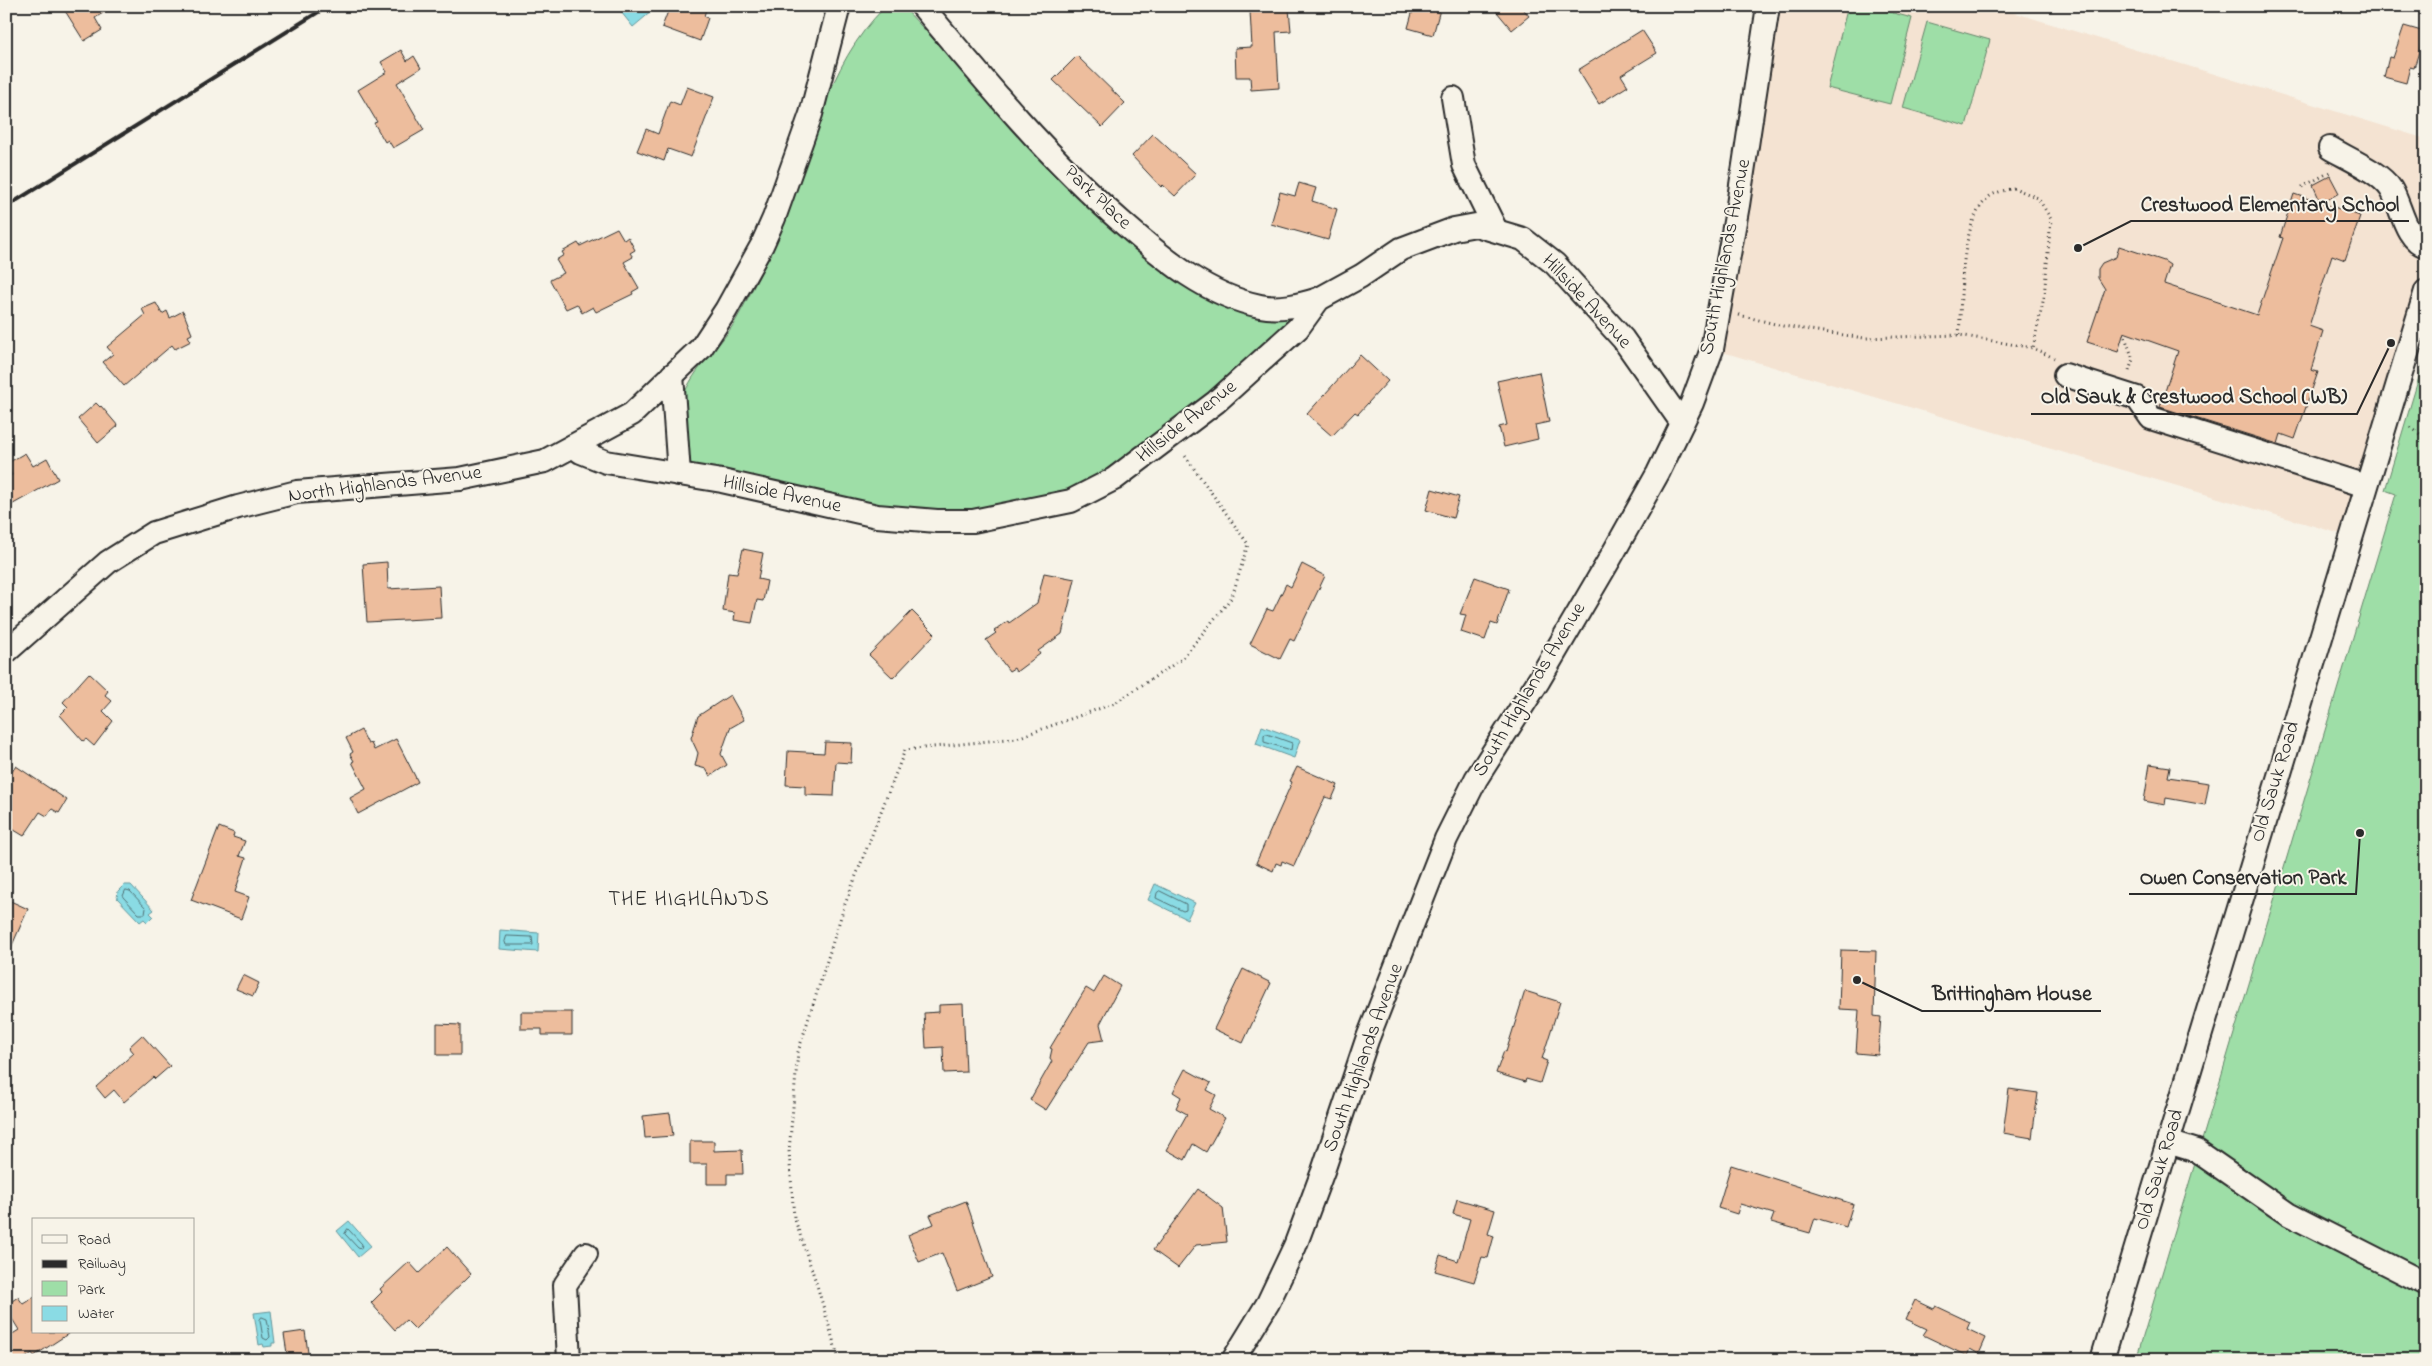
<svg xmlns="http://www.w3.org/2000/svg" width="2432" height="1366" viewBox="0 0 2432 1366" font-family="'Indie Flower',sans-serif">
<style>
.built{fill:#f4e3d2}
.green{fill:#9edea7;stroke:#648469}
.water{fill:#8adbe4;stroke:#64959a}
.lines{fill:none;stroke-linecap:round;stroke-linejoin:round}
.shore{stroke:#517175;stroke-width:1}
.building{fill:#edbd9d;stroke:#2b2b2b}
.minor-casing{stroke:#2b2b2b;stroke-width:26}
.path{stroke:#2b2b2b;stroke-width:3;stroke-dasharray:1 4;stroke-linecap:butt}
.minor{stroke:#f7f3e8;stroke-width:22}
.rail{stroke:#2b2b2b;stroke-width:4}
.labels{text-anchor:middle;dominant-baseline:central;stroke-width:4;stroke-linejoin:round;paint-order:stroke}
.street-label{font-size:20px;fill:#2b2b2b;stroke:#f7f3e8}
.neighbourhood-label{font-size:21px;letter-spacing:1px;fill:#2b2b2b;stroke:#f7f3e8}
.leader{fill:none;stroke:#2b2b2b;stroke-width:2}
.callout-dot{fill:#2b2b2b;stroke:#f7f3e8;stroke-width:2}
.callout-label{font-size:21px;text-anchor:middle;font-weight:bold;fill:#2b2b2b;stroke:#f7f3e8;stroke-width:4;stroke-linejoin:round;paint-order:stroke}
</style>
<rect width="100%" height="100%" fill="#f7f3e8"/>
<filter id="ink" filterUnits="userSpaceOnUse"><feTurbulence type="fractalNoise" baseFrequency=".02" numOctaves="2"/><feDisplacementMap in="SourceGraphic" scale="10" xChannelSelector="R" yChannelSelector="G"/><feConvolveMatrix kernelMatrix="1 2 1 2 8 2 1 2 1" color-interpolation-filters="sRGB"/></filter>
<g filter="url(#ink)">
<path class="built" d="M 1768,6 L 1993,6 L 2426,139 L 2426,291 L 2351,537 L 1712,349 Z"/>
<g class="green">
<path d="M 1848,6 L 1867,6 L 1912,18 L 1890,104 L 1827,88 Z"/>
<path d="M 885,7 L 907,11 L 1112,230 L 1213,301 L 1301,311 L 1194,411 L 1067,495 L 1005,509 L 940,512 L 883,510 L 694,469 L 686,463 C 684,447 678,421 681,406 C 687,372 720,349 736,320 C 753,290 769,256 782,224 C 812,149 825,66 885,7 Z"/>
<path d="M 1927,22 L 1990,40 L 1966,126 L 1903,108 Z"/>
<path d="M 2426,354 L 2426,1360 L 2136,1360 L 2396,494 L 2385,490 Z"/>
</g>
<g class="water">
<path d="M 628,6 L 653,6 L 652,11 L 633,27 L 621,12 Z"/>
<path d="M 1262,726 L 1300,740 L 1294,758 L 1256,744 Z"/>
<path d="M 1155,884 L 1195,903 L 1187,919 L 1148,900 Z"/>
<path d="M 124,885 L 131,885 L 154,910 L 150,913 L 153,916 L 147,922 L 144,919 L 140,922 L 117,898 L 118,891 Z"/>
<path d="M 500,930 L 539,933 L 538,952 L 499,949 Z"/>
<path d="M 349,1221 L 371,1246 L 358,1257 L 337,1231 Z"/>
<path d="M 271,1311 L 275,1343 L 272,1343 L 272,1346 L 264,1347 L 263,1344 L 259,1345 L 254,1313 Z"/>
</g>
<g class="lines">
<g class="shore">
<path d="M 1267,734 L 1292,743 L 1291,750 L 1264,742 L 1264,735 Z"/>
<path d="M 126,890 L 130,891 L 146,908 L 145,914 L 139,914 L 123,897 Z"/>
<path d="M 1160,891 L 1186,904 L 1186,910 L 1183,911 L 1156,898 L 1157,893 Z"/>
<path d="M 507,936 L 532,937 L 533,945 L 506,945 L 505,942 Z"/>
<path d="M 348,1229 L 362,1244 L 361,1249 L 358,1248 L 345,1234 Z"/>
<path d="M 262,1317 L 267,1319 L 270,1337 L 267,1340 L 263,1338 L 260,1320 Z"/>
</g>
</g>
<g class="building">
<path d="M 62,6 L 114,6 L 95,18 L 102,30 L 84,41 Z"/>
<path d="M 670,6 L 707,6 L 704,16 L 708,18 L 700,41 L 662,27 Z"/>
<path d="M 1258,6 L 1276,6 L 1276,10 L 1289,9 L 1291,31 L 1276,32 L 1279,88 L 1251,90 L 1250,77 L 1236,77 L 1235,48 L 1252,47 L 1250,11 L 1258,11 Z"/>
<path d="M 1414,6 L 1441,6 L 1433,35 L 1408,28 Z"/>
<path d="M 1492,6 L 1521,6 L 1529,16 L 1512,30 Z"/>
<path d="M 2404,26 L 2425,32 L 2414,68 L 2410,67 L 2406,83 L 2384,77 L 2389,57 L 2393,58 Z"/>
<path d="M 1642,30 L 1657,53 L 1621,75 L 1628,86 L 1599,104 L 1578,70 Z"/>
<path d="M 401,50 L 407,61 L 414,56 L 421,68 L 397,83 L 424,130 L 393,148 L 388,140 L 385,142 L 374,123 L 377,122 L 358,90 L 387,72 L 381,62 Z"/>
<path d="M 1077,56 L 1125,103 L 1102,127 L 1053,80 Z"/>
<path d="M 687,87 L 714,97 L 691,157 L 668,149 L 664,161 L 637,151 L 646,129 L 658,134 L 670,101 L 680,105 Z"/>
<path d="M 1153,134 L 1196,174 L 1175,196 L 1163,185 L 1161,187 L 1132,156 Z"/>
<path d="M 2330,176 L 2339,193 L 2322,203 L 2360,216 L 2345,260 L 2332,255 L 2309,326 L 2323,331 L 2311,370 L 2318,372 L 2295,439 L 2281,434 L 2278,444 L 2160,407 L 2178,351 L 2124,332 L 2118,352 L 2087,342 L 2105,289 L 2098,278 L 2098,269 L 2102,263 L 2116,257 L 2119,246 L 2164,261 L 2170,265 L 2164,284 L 2257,315 L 2283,238 L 2280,237 L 2294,194 L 2321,203 L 2313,185 Z"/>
<path d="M 1299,183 L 1316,188 L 1312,201 L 1337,209 L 1328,240 L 1271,224 L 1280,192 L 1295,196 Z"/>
<path d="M 617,228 L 624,240 L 628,237 L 635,250 L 630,253 L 633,257 L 624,262 L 639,288 L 632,292 L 633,294 L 596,312 L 593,307 L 582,313 L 577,304 L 566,309 L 550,280 L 564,273 L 556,260 L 564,255 L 562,252 L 578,243 L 580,246 Z"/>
<path d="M 156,303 L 162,314 L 167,311 L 170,318 L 183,311 L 192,334 L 188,336 L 191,341 L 175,349 L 172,345 L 124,386 L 103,362 L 113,354 L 107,347 L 145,315 L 142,309 Z"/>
<path d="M 1360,355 L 1388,381 L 1358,414 L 1355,412 L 1332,436 L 1307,414 Z"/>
<path d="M 1539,372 L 1549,422 L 1535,425 L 1538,439 L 1504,447 L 1499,427 L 1507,425 L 1497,381 Z"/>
<path d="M 96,403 L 100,407 L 101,406 L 118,426 L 98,443 L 78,419 Z"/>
<path d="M 25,453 L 33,466 L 47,458 L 58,479 L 6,508 L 6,478 L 12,475 L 6,464 Z"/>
<path d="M 1432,489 L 1459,497 L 1453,518 L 1426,510 Z"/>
<path d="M 743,549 L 763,553 L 758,579 L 767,581 L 763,601 L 757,600 L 752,623 L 734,620 L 735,613 L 723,611 L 728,573 L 737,574 Z"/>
<path d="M 387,562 L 388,589 L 439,586 L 441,618 L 367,622 L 363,564 Z"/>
<path d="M 1302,564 L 1325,576 L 1294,641 L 1290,639 L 1280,659 L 1250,644 L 1267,609 L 1273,611 L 1286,584 L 1291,587 Z"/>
<path d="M 1044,573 L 1075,579 L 1062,634 L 1038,651 L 1040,654 L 1016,672 L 1014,668 L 1009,671 L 986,640 L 996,633 L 994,631 L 1008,621 L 1009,623 L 1037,603 Z"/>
<path d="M 1475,577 L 1509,589 L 1497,625 L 1491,623 L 1485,640 L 1461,632 L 1466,615 L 1460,614 Z"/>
<path d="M 912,611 L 935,634 L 893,678 L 869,655 Z"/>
<path d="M 89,673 L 108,691 L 105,695 L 112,701 L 103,711 L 113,721 L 94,746 L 86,739 L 83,741 L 60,715 L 68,707 L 63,702 Z"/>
<path d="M 730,695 L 744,720 L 730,728 L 721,754 L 727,765 L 710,776 L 706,769 L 695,766 L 698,753 L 691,738 L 698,716 Z"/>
<path d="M 361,730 L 368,744 L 371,743 L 374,750 L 396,739 L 418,782 L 358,814 L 350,798 L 366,789 L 352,762 L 354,761 L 350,754 L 353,752 L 346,738 Z"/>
<path d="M 825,742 L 852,743 L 851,763 L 836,762 L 834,796 L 805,795 L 805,786 L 786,785 L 788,751 L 824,753 Z"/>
<path d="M 2150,764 L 2170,767 L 2168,777 L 2209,783 L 2205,805 L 2166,798 L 2165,805 L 2144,801 Z"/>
<path d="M 16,766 L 67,800 L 59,813 L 52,809 L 47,816 L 40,812 L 24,836 L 6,825 L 6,780 Z"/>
<path d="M 1297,767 L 1338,785 L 1332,799 L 1325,797 L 1294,866 L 1282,861 L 1281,865 L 1276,863 L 1273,871 L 1256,863 L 1292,782 L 1290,781 Z"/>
<path d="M 219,827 L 234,833 L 233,837 L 245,841 L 239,856 L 246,858 L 235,892 L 249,897 L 241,919 L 191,900 Z"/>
<path d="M 6,899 L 28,909 L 6,959 Z"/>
<path d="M 1841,950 L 1876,951 L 1874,1016 L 1881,1017 L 1878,1055 L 1856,1053 L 1859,1010 L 1839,1009 Z"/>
<path d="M 1243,969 L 1271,983 L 1243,1043 L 1214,1029 Z"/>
<path d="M 243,975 L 259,983 L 253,996 L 236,989 Z"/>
<path d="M 1104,976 L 1120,986 L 1100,1024 L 1104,1040 L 1089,1042 L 1046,1110 L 1030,1100 L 1052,1061 L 1050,1058 L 1052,1049 L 1050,1048 L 1086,988 L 1094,993 Z"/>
<path d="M 1525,991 L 1560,1002 L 1542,1059 L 1547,1061 L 1540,1083 L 1526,1079 L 1525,1082 L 1496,1073 L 1504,1051 L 1506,1052 Z"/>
<path d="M 963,1004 L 966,1072 L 944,1073 L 943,1047 L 926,1048 L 924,1013 L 939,1012 L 939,1005 Z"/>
<path d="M 521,1012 L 572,1012 L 572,1035 L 542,1035 L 542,1029 L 521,1029 Z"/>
<path d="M 437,1024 L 460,1025 L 460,1055 L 437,1055 Z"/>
<path d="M 142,1035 L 170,1066 L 155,1079 L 153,1077 L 124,1102 L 114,1090 L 105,1098 L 96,1087 L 134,1053 L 129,1047 Z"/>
<path d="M 1185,1069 L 1211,1083 L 1207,1090 L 1216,1095 L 1209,1109 L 1225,1118 L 1206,1152 L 1193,1144 L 1185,1160 L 1167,1150 L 1187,1114 L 1176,1108 L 1181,1097 L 1173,1092 Z"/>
<path d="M 2009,1089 L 2038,1093 L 2032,1138 L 2003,1133 Z"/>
<path d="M 670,1113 L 673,1136 L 645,1138 L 643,1116 Z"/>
<path d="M 690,1141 L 714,1141 L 714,1151 L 742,1150 L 743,1174 L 727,1174 L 727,1184 L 707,1184 L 707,1164 L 690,1164 Z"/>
<path d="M 1731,1165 L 1853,1204 L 1846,1227 L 1815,1218 L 1810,1233 L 1771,1222 L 1774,1214 L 1740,1204 L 1737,1214 L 1718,1208 Z"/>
<path d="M 1198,1189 L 1223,1208 L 1227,1242 L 1196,1245 L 1178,1268 L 1153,1250 Z"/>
<path d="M 1457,1199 L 1495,1210 L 1488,1234 L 1494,1236 L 1488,1258 L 1482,1257 L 1474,1282 L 1435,1271 L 1440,1255 L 1458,1261 L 1470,1219 L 1453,1214 Z"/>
<path d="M 966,1201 L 992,1277 L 957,1291 L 942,1253 L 919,1262 L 908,1235 L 934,1224 L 930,1215 Z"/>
<path d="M 447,1247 L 471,1274 L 415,1329 L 406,1320 L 395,1330 L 371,1303 L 382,1292 L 380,1289 L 409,1262 L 419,1273 Z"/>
<path d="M 18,1297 L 23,1304 L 34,1297 L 34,1332 L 71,1332 L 34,1356 L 32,1353 L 23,1360 L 6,1360 L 6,1338 L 19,1330 L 6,1309 L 6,1305 Z"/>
<path d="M 1915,1300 L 1934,1309 L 1936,1306 L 1970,1322 L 1967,1329 L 1986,1338 L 1979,1354 L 1970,1349 L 1967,1356 L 1923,1335 L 1927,1329 L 1906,1319 Z"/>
<path d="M 305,1331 L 309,1360 L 288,1360 L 284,1334 Z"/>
</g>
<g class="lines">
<defs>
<g id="minor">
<path d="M 922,6 C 986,83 1050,160 1125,225 C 1165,260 1207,295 1260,306 C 1280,310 1300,305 1319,299"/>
<path d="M 1453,98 L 1464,165 L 1496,230"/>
<path d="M 2330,148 C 2347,158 2380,172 2391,189 C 2401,205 2405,240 2426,246"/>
<path d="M 672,375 L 679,474"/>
<path d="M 2065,375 L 2137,398 L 2151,418 L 2366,486"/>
<path d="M 573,446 L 581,452 L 606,462 L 722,481 L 877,516 L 937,521 L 973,521 L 1071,501 L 1114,479 L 1216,402 L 1298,328 L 1319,299 L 1361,276 L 1401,249 L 1454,229 L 1476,225 L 1523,239 L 1555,264 L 1623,339 L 1682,423"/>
<path d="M 6,652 L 108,562 L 154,533 L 238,507 L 297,492 L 460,479 L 545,461 L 632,414 L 701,348 L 726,310 L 762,245 L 774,218 L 811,114 L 839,6"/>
<path d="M 2168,1142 L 2197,1151 L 2288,1214 L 2426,1284"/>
<path d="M 569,1360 L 565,1285 L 586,1254"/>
<path d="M 1233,1360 L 1268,1303 L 1295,1246 L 1323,1171 L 1367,1040 L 1446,839 L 1476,779 L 1539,680 L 1611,557 L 1658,473 L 1692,403 L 1712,349 L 1738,205 L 1768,6"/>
<path d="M 2102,1360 L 2426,291"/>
</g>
</defs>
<use href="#minor" class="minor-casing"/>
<g class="path">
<path d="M 2302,187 L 2332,171"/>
<path d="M 1739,315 L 1783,326 L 1864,338 L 1959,335 L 2033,348 L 2054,358"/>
<path d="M 1959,335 C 1962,298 1959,222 1989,197 C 1994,192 2007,190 2014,188 L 2038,198 L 2051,219 L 2044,297 L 2033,348"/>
<path d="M 2125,337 L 2133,359 L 2128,374"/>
<path d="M 2411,427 L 2426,439"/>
<path d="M 839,1360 L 816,1282 L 794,1217 L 789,1151 L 798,1052 L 845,904 L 905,750 L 1017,738 L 1115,703 L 1182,659 L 1232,597 L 1248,544 L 1183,453"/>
</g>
<use href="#minor" class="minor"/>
<path class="rail" d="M 6,207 L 328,6"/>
</g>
</g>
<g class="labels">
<g class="street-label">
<text transform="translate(1097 198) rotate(43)">Park Place</text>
<text transform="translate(1726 257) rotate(-79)">South Highlands Avenue</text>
<text transform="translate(1586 302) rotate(47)">Hillside Avenue</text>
<text transform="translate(1187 422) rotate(-38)">Hillside Avenue</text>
<text transform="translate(385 485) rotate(-7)">North Highlands Avenue</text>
<text transform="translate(782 495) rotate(12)">Hillside Avenue</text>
<text transform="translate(1530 690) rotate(-59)">South Highlands Avenue</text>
<text transform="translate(2276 782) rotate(-73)">Old Sauk Road</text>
<text transform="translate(1364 1058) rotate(-70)">South Highlands Avenue</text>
<text transform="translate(2160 1170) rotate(-73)">Old Sauk Road</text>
</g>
<g class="neighbourhood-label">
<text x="689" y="900">THE HIGHLANDS</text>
</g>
</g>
<path class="leader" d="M2078 248L2131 221H2409M2391 343L2357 414H2031M2360 833L2356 894H2129M1857 980L1922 1011H2101"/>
<g class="callout-dot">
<circle cx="2078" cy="248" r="5"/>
<circle cx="2391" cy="343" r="5"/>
<circle cx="2360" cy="833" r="5"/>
<circle cx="1857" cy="980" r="5"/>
</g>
<g class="callout-label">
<text x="2270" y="211">Crestwood Elementary School</text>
<text x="2194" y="403">Old Sauk &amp; Crestwood School (WB)</text>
<text x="2243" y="884">Owen Conservation Park</text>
<text x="2012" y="1000">Brittingham House</text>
</g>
<rect width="2432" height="1366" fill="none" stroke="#f7f3e8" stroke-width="25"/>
<rect x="12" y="12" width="2407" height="1341" fill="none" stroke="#2b2b2b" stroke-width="2" filter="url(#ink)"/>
<rect x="32" y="1218" width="162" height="115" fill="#f7f3e8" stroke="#a5a39c"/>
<rect x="42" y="1235" width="25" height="8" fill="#f7f3e8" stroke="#a5a39c"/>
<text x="78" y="1244" font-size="15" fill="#2b2b2b">Road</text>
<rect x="42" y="1260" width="25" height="8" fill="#2b2b2b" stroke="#a5a39c"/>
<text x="78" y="1268" font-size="15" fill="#2b2b2b">Railway</text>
<rect x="42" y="1281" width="25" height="15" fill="#9edea7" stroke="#a5a39c"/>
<text x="78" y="1294" font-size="15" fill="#2b2b2b">Park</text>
<rect x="42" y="1306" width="25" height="15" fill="#8adbe4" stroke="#a5a39c"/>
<text x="78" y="1318" font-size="15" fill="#2b2b2b">Water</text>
</svg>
